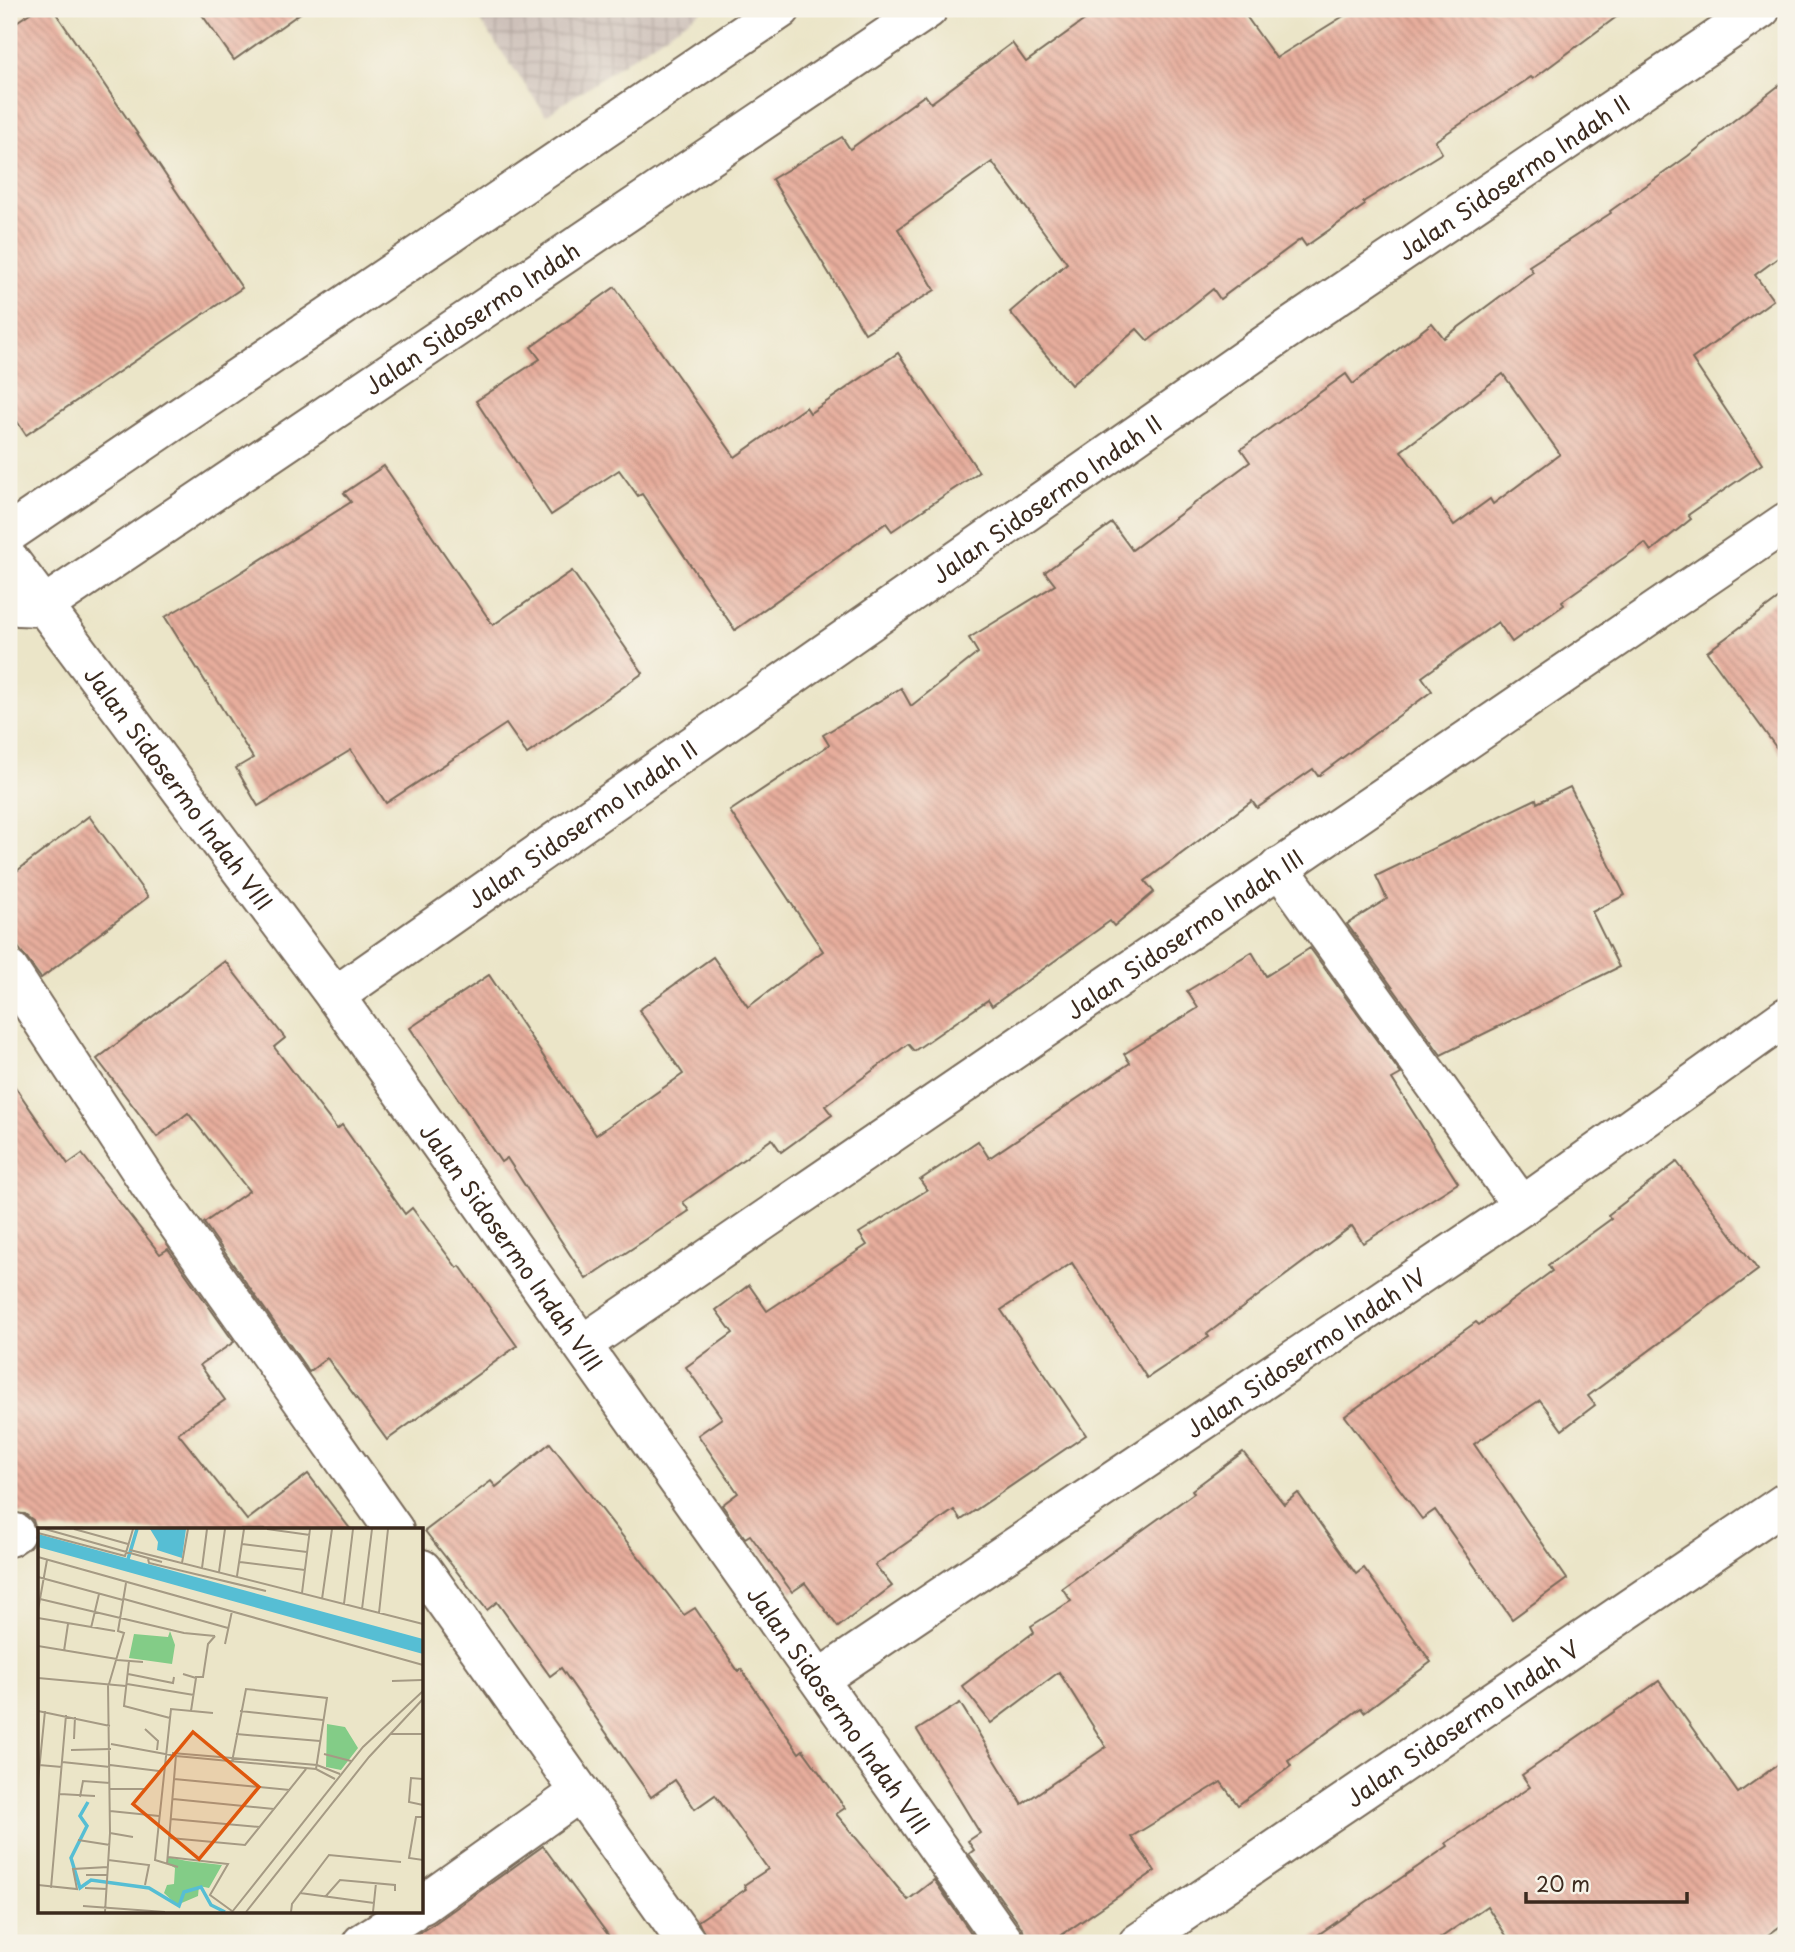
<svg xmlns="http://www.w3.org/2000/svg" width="1795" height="1952" viewBox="0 0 1795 1952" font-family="'Playpen Sans',sans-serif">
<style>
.industrial{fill:url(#industrial-grid)}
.building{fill:url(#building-back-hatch);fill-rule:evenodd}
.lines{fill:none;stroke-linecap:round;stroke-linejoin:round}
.minor-casing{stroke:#796b5a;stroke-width:42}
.minor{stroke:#fff;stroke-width:38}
.labels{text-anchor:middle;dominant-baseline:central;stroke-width:6;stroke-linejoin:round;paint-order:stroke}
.street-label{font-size:23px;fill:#3b2a1e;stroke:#f7f3e8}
.inset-river{fill:none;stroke:#56bed4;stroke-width:3.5}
.inset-road{fill:none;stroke:#a59a84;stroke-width:2}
.view{fill:#df570d;fill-opacity:0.15;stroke:#df570d;stroke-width:3.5}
.inset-edge{fill:none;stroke:#3b2a1e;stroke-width:3.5}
</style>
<defs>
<pattern id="industrial-grid" width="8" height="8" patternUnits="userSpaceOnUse" patternTransform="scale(1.75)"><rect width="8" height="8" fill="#cec1ba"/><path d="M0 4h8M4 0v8" fill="none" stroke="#b2a69f"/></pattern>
<pattern id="building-back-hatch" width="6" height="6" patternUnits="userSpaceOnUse" patternTransform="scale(1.75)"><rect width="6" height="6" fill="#e7ad9c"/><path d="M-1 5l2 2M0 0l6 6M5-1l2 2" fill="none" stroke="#bc8d7f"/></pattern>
</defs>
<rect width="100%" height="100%" fill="#f7f3e8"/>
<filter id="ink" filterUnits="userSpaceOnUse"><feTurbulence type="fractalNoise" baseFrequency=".0143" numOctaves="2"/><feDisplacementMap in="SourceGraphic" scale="14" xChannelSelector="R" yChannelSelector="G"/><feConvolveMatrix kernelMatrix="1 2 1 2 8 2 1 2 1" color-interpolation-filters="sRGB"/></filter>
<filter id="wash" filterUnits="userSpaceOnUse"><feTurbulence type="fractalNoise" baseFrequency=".00686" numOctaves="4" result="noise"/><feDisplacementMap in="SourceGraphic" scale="28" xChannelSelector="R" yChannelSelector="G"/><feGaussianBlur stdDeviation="1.57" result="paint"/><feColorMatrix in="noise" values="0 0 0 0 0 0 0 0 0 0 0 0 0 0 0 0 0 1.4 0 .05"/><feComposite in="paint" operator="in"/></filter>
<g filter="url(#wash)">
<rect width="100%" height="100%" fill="#ebe5c8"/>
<path class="industrial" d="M 472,9 L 704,9 L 546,115 Z"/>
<g id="blocks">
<g class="building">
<path d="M 36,9 L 53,9 L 242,288 L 26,435 L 9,409 L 9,27 Z"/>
<path d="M 198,9 L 306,9 L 234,60 Z"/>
<path d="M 1100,9 L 1241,9 L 1276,58 L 1355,9 L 1627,9 L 1533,79 L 1531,77 L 1435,141 L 1442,153 L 1363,202 L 1365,205 L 1306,246 L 1301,239 L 1220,299 L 1213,289 L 1148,341 L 1137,329 L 1071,385 L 1010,312 L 1067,263 L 992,162 L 898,229 L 935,290 L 865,333 L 772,179 L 842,137 L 850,149 L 925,95 L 931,103 L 1012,43 L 1026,62 Z"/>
<path d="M 1786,80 L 1786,252 L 1755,275 L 1773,300 L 1692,359 L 1762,464 L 1688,515 L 1691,519 L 1651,551 L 1645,543 L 1562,601 L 1564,605 L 1512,642 L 1498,622 L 1422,677 L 1432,691 L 1318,776 L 1313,769 L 1257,808 L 1252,801 L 1145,881 L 1154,892 L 1114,926 L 1110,921 L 992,1006 L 988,1000 L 914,1051 L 908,1044 L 825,1106 L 832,1115 L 781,1152 L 772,1139 L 683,1202 L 689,1211 L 586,1279 L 507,1158 L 501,1162 L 410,1028 L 489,975 L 596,1135 L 683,1074 L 639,1010 L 713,957 L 748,1007 L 823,951 L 730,811 L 829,745 L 823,735 L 901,688 L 911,706 L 978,653 L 969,638 L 1055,585 L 1045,572 L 1112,523 L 1132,550 L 1250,462 L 1241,449 L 1346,374 L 1353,384 L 1432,323 L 1444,338 L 1533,272 L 1529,266 L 1611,213 L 1610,211 L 1688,156 ZM 1503,374 L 1560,454 L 1493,504 L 1490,499 L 1454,525 L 1401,451 Z"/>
<path d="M 615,287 L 735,457 L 806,407 L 810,413 L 898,353 L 979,472 L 892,531 L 886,523 L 735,630 L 642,494 L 638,496 L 619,470 L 551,515 L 476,401 L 540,359 L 531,347 Z"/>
<path d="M 384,466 L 493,625 L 572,571 L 643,673 L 527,754 L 506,724 L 386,803 L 351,750 L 258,806 L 236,768 L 253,758 L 165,617 L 224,583 L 351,502 L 344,493 Z"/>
<path d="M 1786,593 L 1786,761 L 1707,652 Z"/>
<path d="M 1570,787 L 1625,895 L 1592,912 L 1619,967 L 1441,1055 L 1347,924 L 1387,899 L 1376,876 L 1536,799 L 1537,803 Z"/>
<path d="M 89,816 L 148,897 L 41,978 L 9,935 L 9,877 Z"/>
<path d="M 1310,948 L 1401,1074 L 1392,1079 L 1458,1183 L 1363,1243 L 1352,1226 L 1207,1334 L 1209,1337 L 1147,1378 L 1072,1263 L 1001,1310 L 1086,1435 L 961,1520 L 954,1510 L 875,1565 L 892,1586 L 838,1627 L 805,1583 L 792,1592 L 750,1535 L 745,1538 L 722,1505 L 738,1493 L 698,1435 L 722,1418 L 686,1367 L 733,1333 L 716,1310 L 749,1285 L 767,1311 L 867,1245 L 859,1233 L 927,1190 L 920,1180 L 978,1141 L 989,1158 L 1130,1063 L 1124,1054 L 1198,1008 L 1187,991 L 1252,952 L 1266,976 Z"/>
<path d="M 225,961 L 285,1038 L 274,1047 L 337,1129 L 342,1125 L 405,1214 L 412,1208 L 457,1268 L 460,1266 L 517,1346 L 387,1440 L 327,1358 L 309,1372 L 204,1223 L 249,1191 L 188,1113 L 157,1137 L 97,1059 Z"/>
<path d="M 9,1078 L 68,1164 L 82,1154 L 160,1254 L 168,1249 L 234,1342 L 200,1365 L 225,1400 L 178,1433 L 247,1520 L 308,1474 L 351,1530 L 36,1530 L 33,1520 L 25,1514 L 9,1513 Z"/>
<path d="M 1677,1162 L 1758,1270 L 1588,1396 L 1595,1405 L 1562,1430 L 1540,1400 L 1474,1444 L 1567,1579 L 1512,1619 L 1435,1510 L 1422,1519 L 1345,1416 L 1476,1322 L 1479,1325 L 1552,1271 L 1548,1265 L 1611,1219 L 1608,1215 Z"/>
<path d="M 550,1443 L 684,1615 L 695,1608 L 738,1671 L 741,1669 L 799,1753 L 803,1750 L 845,1808 L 836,1814 L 908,1900 L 934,1880 L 978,1943 L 708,1943 L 698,1921 L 746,1889 L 744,1885 L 768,1869 L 715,1795 L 695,1809 L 675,1780 L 651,1797 L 561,1668 L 550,1676 L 497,1602 L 487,1610 L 425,1531 L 491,1481 L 496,1487 Z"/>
<path d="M 1243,1452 L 1284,1504 L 1298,1493 L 1356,1574 L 1364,1568 L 1431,1662 L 1364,1712 L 1361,1708 L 1288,1761 L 1291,1766 L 1238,1805 L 1221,1782 L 1131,1837 L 1155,1871 L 1050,1943 L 1026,1943 L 1023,1930 L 969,1854 L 974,1850 L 968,1841 L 980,1833 L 917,1730 L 960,1703 L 1022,1804 L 1106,1747 L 1059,1672 L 991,1723 L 962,1686 L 1034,1632 L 1031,1626 L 1071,1601 L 1062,1588 L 1194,1493 L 1192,1490 Z"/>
<path d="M 1659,1681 L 1738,1793 L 1786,1759 L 1786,1922 L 1757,1943 L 1511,1943 L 1487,1906 L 1433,1943 L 1306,1943 L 1448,1846 L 1446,1843 L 1530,1787 L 1522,1775 Z"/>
<path d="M 543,1846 L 614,1943 L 403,1943 L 435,1923 Z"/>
</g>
</g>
</g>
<g filter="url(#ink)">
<use href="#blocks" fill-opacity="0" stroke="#796b5a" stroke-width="2"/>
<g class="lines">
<defs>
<g id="minor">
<path d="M 9,533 L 781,9"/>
<path id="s1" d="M 9,559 L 335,996 L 1005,1943"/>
<path id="s2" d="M 18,606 L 42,607 L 928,9"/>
<path d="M 1279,867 L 1522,1206"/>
<path d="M 9,970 L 150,1185 L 394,1530"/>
<path id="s3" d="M 335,996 L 1282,333 L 1761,9"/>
<path id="s4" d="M 583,1344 L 1786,522"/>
<path d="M 9,1537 L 15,1533"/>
<path d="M 422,1569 L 687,1943"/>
<path id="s5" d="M 819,1679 L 1522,1206 L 1786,1017"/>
<path d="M 422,1905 L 580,1792"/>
<path d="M 362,1943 L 411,1912"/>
<path id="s6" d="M 1138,1943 L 1786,1502"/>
</g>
</defs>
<use href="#minor" class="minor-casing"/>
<use href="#minor" class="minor"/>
</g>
</g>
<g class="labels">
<g class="street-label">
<text stroke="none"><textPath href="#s3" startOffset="1435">Jalan Sidosermo Indah II</textPath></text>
<text stroke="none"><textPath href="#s2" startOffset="542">Jalan Sidosermo Indah</textPath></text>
<text stroke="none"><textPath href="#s3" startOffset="868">Jalan Sidosermo Indah II</textPath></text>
<text stroke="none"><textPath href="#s1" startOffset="285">Jalan Sidosermo Indah VIII</textPath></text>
<text stroke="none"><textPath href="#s3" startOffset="301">Jalan Sidosermo Indah II</textPath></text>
<text stroke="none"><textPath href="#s4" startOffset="728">Jalan Sidosermo Indah III</textPath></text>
<text stroke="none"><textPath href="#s1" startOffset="852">Jalan Sidosermo Indah VIII</textPath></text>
<text stroke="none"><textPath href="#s5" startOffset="586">Jalan Sidosermo Indah IV</textPath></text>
<text stroke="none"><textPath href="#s1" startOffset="1419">Jalan Sidosermo Indah VIII</textPath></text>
<text stroke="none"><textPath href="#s6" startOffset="392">Jalan Sidosermo Indah V</textPath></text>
</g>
</g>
<g transform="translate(38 1528)">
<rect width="385" height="385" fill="#ebe5c8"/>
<path d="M 289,196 L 307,199 L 320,220 L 303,242 L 288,239 Z" fill="#83cc87"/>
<path d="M 132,103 L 137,117 L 134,136 L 91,130 L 96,106 L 130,109 Z" fill="#83cc87"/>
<path d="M 130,329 L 149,333 L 184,337 L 171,360 L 161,358 L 160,368 L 139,377 L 126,365 L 129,357 L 136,356 L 137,340 L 129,335 Z" fill="#83cc87"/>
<path d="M 112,1 L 148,1 L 144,30 L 119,22 L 120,14 ZM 0,6 L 385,111 L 385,126 L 0,19 Z" fill="#56bed4"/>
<path class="inset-river" d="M 90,31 L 99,1M 50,274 L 42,288 L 49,298 L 33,330 L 42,360 L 53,352 L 111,360 L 141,378 L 146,364 L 163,359 L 173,377 L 187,384"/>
<path class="inset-road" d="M 7,1 L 124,34M 36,1 L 90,16M 229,1 L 272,7M 384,1 L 385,72M 0,5 L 87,28 L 95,1M 204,16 L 269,24M 92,22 L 385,96M 0,29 L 385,137M 110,31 L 111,35 L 228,63M 202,34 L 267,42M 144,35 L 150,1M 164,40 L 169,1M 181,44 L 187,1M 199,48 L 206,1M 0,49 L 85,72M 264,65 L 272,1M 2,71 L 146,105 L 177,108M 86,71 L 190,100M 284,71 L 294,1M 306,76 L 315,1M 324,81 L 334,1M 0,82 L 9,32M 341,85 L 350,1M 0,90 L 77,103M 53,100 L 61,66M 187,116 L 194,83M 0,118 L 79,131M 26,123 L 30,96M 79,132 L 105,134M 91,133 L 86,178 L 132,190M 90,146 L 135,155 L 136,149M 145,146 L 158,150 L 153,183M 157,149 L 165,149 L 170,116 L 177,108M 0,150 L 88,158M 354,153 L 384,152M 71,156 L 86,105 L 80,103 L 88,55M 89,156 L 156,167M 0,183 L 72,198M 202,183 L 285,192M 107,201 L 120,213 L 119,222M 198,206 L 282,213M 352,206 L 385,206M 36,211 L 37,189M 73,216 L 138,228 L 278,241 L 297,251M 33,222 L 73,221M 134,225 L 279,237 L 302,246M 286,226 L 313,233M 24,234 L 72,239M 194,234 L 208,161 L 289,170 L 278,241M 1,237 L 24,239M 72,237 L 121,243M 136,251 L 252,262M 385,251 L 373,250 L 371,274 L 385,277M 0,253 L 7,183M 72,261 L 108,261M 22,266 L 57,268M 42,269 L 45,253 L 72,255M 135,271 L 236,281M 72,283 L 121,288M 385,289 L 378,289 L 371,330 L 385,332M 133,291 L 222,299M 72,305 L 95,309M 132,310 L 207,317 L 268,241M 40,312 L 72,317M 130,329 L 190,336 L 172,367 L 194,383M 70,332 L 111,337 L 107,357M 129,336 L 138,227M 140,339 L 117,332 L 133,181 L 175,185M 48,347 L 69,347M 0,357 L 39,361 L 35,341 L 70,339M 13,360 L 28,187M 47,360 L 69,361M 262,365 L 336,375M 287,369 L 302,352 L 357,357 L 357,363M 45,378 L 127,384M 67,384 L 72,305 L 70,156M 194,384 L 325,219 L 385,163M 208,384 L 331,229 L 385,171M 253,384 L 254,376 L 291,327 L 363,334M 335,384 L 338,355"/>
<path class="view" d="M 155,204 L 221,259 L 161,331 L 95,276 Z"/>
<rect width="385" height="385" class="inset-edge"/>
</g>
<rect width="1795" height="1952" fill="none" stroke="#f7f3e8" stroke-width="35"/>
<path d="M1526 1892v10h161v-10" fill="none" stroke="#3b2a1e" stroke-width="3.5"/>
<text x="1536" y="1892" font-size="21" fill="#3b2a1e" stroke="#f7f3e8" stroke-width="5" paint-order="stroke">20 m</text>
</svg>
